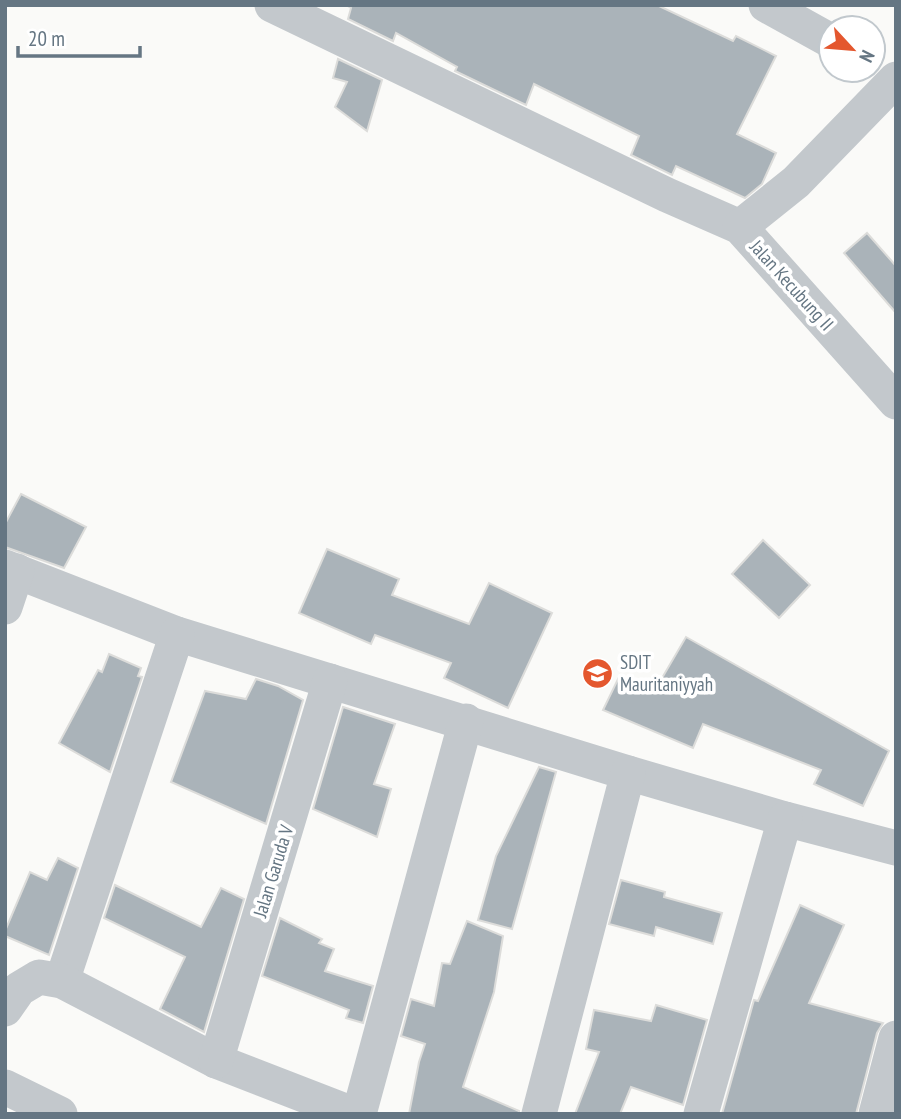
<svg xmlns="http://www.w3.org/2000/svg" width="901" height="1119" viewBox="0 0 901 1119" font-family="'PT Sans Narrow',sans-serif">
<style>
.building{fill:#aab3b9;stroke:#dcdcda;stroke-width:2}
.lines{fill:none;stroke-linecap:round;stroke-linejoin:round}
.minor{stroke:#c3c8cc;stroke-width:35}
.labels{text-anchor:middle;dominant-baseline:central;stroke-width:7;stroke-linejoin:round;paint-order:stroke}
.street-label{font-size:19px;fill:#657683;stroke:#fff}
.poi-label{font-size:19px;fill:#657683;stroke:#fff;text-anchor:start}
</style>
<rect width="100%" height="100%" fill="#fafaf8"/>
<g class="building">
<path d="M 346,5 L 657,5 L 733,41 L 736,36 L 776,56 L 737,134 L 776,153 L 762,184 L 745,198 L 676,166 L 672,175 L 631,155 L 639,136 L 534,84 L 526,105 L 455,71 L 457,67 L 396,33 L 393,41 L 348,19 L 351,8 Z"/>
<path d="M 338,59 L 382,80 L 367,131 L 335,107 L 347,82 L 333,78 Z"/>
<path d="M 867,233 L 896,266 L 896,313 L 844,253 Z"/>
<path d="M 21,494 L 86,527 L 64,568 L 5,547 L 5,524 Z"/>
<path d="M 763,540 L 810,585 L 779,618 L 732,574 Z"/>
<path d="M 327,549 L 399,579 L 392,595 L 469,624 L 489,583 L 552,613 L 508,708 L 444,678 L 451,663 L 375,635 L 371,644 L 299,613 Z"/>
<path d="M 686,637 L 889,751 L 863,806 L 814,784 L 821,770 L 703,724 L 693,748 L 603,710 L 620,675 L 655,690 Z"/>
<path d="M 109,654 L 141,668 L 138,676 L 142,677 L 110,772 L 59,743 L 98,670 L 102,672 Z"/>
<path d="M 256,679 L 278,686 L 303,700 L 266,824 L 171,782 L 205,691 L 246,699 Z"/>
<path d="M 343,707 L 395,724 L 374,784 L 391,789 L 377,837 L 313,809 Z"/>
<path d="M 539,767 L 556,772 L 512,929 L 478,920 L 496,856 Z"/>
<path d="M 58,858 L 78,868 L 49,955 L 5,936 L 5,931 L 30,872 L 47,880 Z"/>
<path d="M 621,880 L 665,892 L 664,897 L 722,913 L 713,944 L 656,927 L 654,936 L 609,924 Z"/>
<path d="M 115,885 L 201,927 L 221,888 L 244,899 L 204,1032 L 160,1009 L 185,957 L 104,918 Z"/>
<path d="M 800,905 L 844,925 L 809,1003 L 883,1023 L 877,1033 L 856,1114 L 722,1114 L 754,1000 L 758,1001 Z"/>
<path d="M 280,918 L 322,939 L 319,943 L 334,949 L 325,971 L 373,986 L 363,1023 L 346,1018 L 349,1010 L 262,976 Z"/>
<path d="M 467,921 L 503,936 L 494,992 L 463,1087 L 519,1111 L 519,1114 L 409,1114 L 419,1062 L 425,1044 L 401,1036 L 411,999 L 434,1006 L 442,963 L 450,964 Z"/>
<path d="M 656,1005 L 707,1020 L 683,1105 L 631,1087 L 620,1114 L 575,1114 L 599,1052 L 586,1049 L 594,1010 L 651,1021 Z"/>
</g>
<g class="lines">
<g class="minor">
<path d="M 272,5 L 667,195 L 740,227 L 896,402"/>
<path d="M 766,5 L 831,41"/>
<path d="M 740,227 L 796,182 L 896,79"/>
<path d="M 5,567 L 177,634 L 628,773 L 785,819 L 896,848"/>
<path d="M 5,607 L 17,571"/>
<path d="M 62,981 L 177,634"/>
<path d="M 5,1009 L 19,989 L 39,977 L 62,981 L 216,1061 L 353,1114"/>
<path d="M 216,1061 L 330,681"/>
<path d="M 5,1087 L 60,1114"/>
<path d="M 359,1114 L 466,721"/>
<path d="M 539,1114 L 628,773"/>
<path d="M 701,1114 L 785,819"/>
<path d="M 876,1114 L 896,1038"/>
</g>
</g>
<defs>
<symbol id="school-disc" viewBox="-11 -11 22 22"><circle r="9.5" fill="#e4572e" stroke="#fff"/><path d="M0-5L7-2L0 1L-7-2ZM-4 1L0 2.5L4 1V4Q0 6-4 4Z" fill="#fff"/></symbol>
</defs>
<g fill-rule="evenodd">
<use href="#school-disc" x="580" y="656" width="35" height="35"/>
</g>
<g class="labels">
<g class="street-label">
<text transform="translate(792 285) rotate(48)">Jalan Kecubung II</text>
<text transform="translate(273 871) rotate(-73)">Jalan Garuda V</text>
</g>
<g class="poi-label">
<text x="620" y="662">SDIT<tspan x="620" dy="22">Mauritaniyyah</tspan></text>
</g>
</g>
<rect width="901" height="1119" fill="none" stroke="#657683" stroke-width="14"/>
<g transform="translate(852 49) rotate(116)"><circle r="33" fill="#ffffff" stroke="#c1c8cd" stroke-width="2"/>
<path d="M0-5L12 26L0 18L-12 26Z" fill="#e4572e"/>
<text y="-10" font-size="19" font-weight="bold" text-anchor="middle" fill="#657683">N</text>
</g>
<path d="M18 46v10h122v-10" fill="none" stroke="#657683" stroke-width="3.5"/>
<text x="28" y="46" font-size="21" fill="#657683" stroke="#ffffff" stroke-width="5" paint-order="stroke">20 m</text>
</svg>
